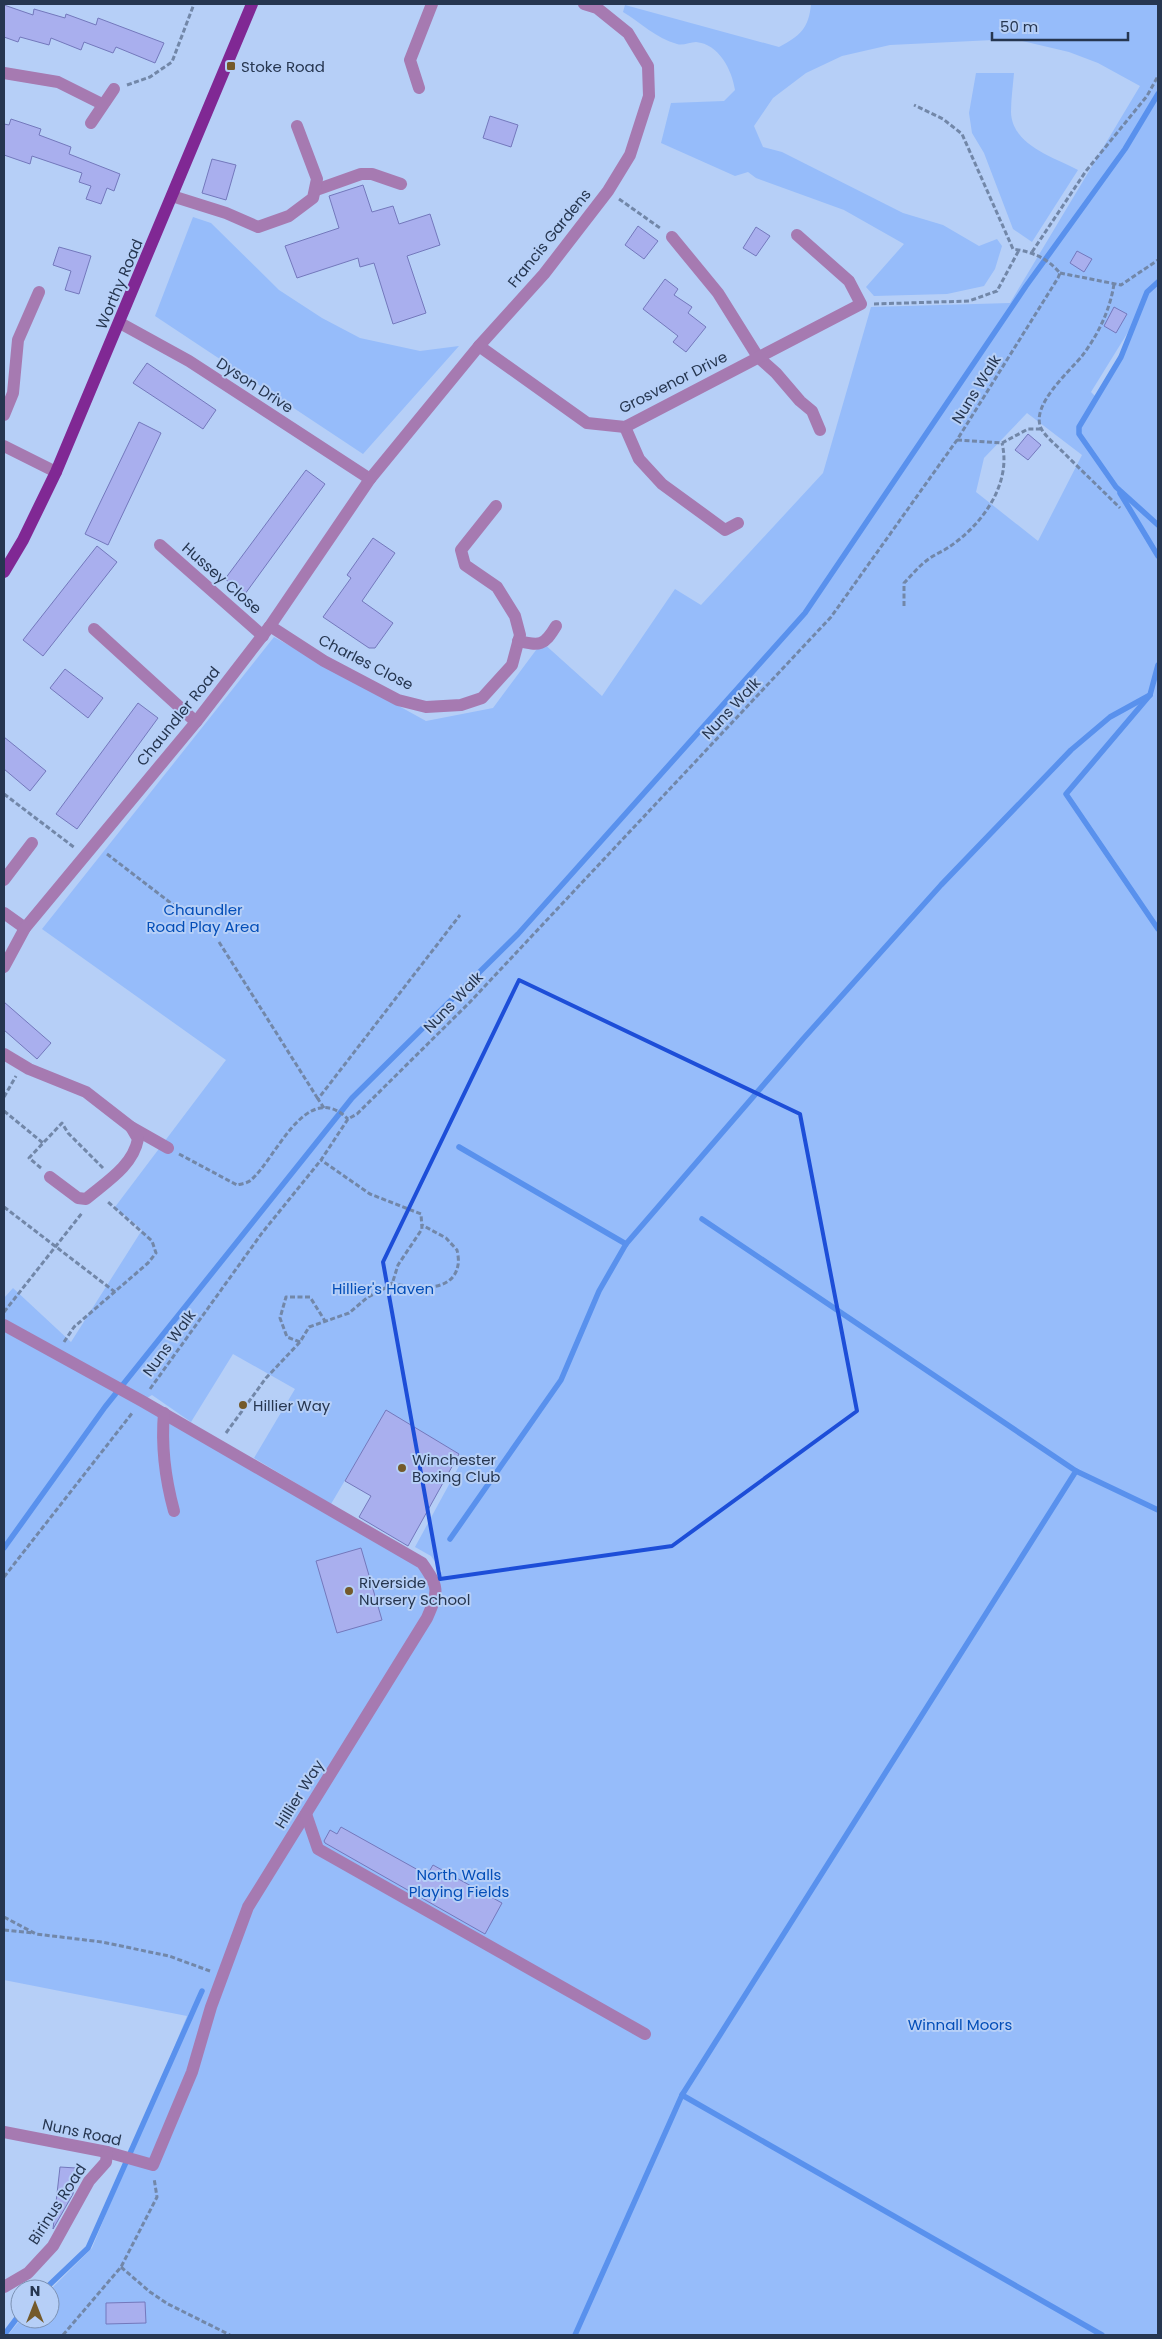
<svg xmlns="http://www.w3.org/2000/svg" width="1162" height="2339" viewBox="0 0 1162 2339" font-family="Poppins,sans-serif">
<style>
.green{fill:#96bcfa;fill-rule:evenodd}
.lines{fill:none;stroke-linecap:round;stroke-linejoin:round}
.stream{stroke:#5991ed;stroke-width:5.5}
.building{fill:#a9afee;stroke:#7378bc}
.path{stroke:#7287a8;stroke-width:3;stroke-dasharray:5 2.5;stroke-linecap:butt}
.minor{stroke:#a67ab1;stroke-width:12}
.major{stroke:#802894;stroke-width:12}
.marked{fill:none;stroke:#1d4ed8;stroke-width:4;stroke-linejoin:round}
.poi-dot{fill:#745a2b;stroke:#b6cff7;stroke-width:2}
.labels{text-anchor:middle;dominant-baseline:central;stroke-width:4;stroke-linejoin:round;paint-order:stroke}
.poi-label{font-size:15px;fill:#263650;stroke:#b6cff7;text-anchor:start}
.street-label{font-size:15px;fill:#263650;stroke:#b6cff7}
.park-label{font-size:15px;fill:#034eb8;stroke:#b6cff7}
</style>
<rect width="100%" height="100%" fill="#b6cff7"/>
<g class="green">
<path d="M 811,4 L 1158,4 L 1158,2335 L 8,2335 L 21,2319 L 50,2319 L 50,2290 L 92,2248 L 187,2016 L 4,1980 L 4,1298 L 13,1288 L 71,1342 L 142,1230 L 115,1207 L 226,1060 L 42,929 L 274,637 L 426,721 L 493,708 L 542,642 L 602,696 L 675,589 L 701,605 L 823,473 L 871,307 L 1010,303 L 1140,86 L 1098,63 L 1069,52 L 1014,39 L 890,45 L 842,56 L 806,73 L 773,98 L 754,126 L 763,147 L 782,152 L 903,213 L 943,225 L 979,246 L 997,239 L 1002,246 L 995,269 L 984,286 L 947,294 L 874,296 L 866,287 L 904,244 L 844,210 L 756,178 L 748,172 L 735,176 L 661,143 L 671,103 L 724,101 L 735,90 C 732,70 719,44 696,42 C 690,42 683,46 677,44 C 657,39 640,22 623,12 L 625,5 L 779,47 C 800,36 809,28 811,4 ZM 1133,324 L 1121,357 L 1096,397 L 1091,392 ZM 1027,413 L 1082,455 L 1038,541 L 976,492 L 984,458 ZM 233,1354 L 295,1389 L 254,1458 L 331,1504 L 386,1411 L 464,1457 L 415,1547 L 431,1556 L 442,1571 L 435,1581 L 422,1563 L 142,1401 L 152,1395 L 191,1422 Z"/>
<path d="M 976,73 L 1014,73 C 1013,85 1011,99 1011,112 C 1012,145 1053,157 1078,170 L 1032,242 L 1013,229 L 984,153 L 972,133 L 969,113 Z"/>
<path d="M 193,217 L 211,223 L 279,290 L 322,318 L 360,338 L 420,351 L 459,346 L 363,454 L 155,316 Z"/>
</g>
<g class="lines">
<g class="stream">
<path d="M 1158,282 L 1147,292 L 1121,357 L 1079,427 L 1079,434 L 1116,487 L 1158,525"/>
<path d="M 1120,493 L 1158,556"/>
<path d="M 1158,665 L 1150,695 L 1066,794 L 1158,929"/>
<path d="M 459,1147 L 626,1244"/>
<path d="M 1076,1471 L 1158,1510"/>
<path d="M 450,1539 L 561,1380 L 599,1291 L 626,1244 L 803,1039 L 941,885 L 1071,750 L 1110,717 L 1150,695"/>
<path d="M 4,1548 L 105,1407 L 352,1098 L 518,934 L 805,613 L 1026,286 L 1125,149 L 1158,94"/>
<path d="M 682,2095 L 1102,2335"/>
<path d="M 45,2289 L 88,2248 L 202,1991"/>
<path d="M 4,2335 L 20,2314"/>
<path d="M 575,2335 L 682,2095 L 1076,1471 L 702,1219"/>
</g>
</g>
<g class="building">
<path d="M 4,5 L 33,15 L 34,9 L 65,18 L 66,14 L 96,25 L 98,18 L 164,43 L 155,63 L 116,47 L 113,53 L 84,42 L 81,50 L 51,38 L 49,45 L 20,37 L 18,42 L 4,37 Z"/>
<path d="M 490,116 L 518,125 L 511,147 L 483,138 Z"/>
<path d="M 11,119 L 41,129 L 39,135 L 71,147 L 69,154 L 120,174 L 114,191 L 107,188 L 101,204 L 86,199 L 91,186 L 79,182 L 82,173 L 32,156 L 30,164 L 4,155 L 4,124 L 9,125 Z"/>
<path d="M 212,159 L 236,165 L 226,200 L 202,193 Z"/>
<path d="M 363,185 L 372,212 L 393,206 L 399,224 L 430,214 L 440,245 L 407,256 L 426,313 L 393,324 L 374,263 L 360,267 L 358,258 L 297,278 L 285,246 L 339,228 L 329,196 Z"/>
<path d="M 638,226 L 658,241 L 644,259 L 625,245 Z"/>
<path d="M 756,227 L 770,236 L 756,256 L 743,248 Z"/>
<path d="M 59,247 L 91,256 L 79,294 L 65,290 L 71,271 L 53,265 Z"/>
<path d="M 1077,251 L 1092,259 L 1084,272 L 1070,263 Z"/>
<path d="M 665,279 L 678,289 L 674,295 L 692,307 L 688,313 L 706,327 L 686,352 L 673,342 L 678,336 L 643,309 Z"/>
<path d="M 1114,307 L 1127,314 L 1116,333 L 1104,326 Z"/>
<path d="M 147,363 L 216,410 L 203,429 L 133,383 Z"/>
<path d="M 139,422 L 161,433 L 108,545 L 85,534 Z"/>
<path d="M 1028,434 L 1041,445 L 1028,460 L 1015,450 Z"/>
<path d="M 306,470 L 325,484 L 245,594 L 225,579 Z"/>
<path d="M 373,538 L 395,553 L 362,601 L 393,623 L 375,648 L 369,648 L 323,617 L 351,578 L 347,575 Z"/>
<path d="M 97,546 L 117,562 L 43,656 L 23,640 Z"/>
<path d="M 65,669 L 103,698 L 88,718 L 50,688 Z"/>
<path d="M 138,703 L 158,718 L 77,829 L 56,814 Z"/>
<path d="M 4,737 L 46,771 L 30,791 L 4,769 Z"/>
<path d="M 4,1002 L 51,1043 L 37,1059 L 4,1030 Z"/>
<path d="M 386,1410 L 459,1454 L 408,1546 L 359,1517 L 371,1496 L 345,1481 Z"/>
<path d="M 361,1548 L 382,1620 L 337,1633 L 316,1561 Z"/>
<path d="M 341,1827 L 427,1875 L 433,1865 L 502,1903 L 485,1934 L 325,1843 L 324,1841 L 330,1830 L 337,1834 Z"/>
<path d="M 60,2167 L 76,2168 L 73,2194 L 53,2229 Z"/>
<path d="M 145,2302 L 146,2323 L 106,2324 L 106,2303 Z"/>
</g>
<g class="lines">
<g class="path">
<path d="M 127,85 L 150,77 L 172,62 L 194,4"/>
<path d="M 619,199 L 660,228"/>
<path d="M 1032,252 L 1086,171 L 1147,96 L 1158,76"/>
<path d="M 1060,273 L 1121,285 L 1158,260"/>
<path d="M 1114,284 C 1110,310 1098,335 1082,356 C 1070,371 1028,407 1042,430 C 1047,438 1056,445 1063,452 C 1082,471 1101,489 1120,508"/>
<path d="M 874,304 L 969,301 L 997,291 L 1019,250"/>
<path d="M 957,440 L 1002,443 L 1028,429 L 1041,429"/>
<path d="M 904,606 L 904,583 C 911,576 918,567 926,561 C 933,555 942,552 949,547 C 982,525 1012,484 1002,443"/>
<path d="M 4,794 L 75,848"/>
<path d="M 107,854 L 176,907"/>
<path d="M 219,942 L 318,1099"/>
<path d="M 4,1097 L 16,1076"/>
<path d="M 324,1108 L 318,1099 L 460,915"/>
<path d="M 4,1111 L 43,1143"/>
<path d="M 179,1154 L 237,1185 C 241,1184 248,1183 251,1180 C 276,1159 306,1078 348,1119"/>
<path d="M 41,1168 L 29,1158 L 62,1123 L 68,1133 L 103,1168"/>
<path d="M 4,1207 L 115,1292"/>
<path d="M 391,1283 C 411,1288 453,1295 458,1265 C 459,1261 458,1254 457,1250 L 446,1238 L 422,1225"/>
<path d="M 4,1312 L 82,1213"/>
<path d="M 64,1342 L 74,1327 L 148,1263 L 156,1253 L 152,1241 L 107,1201"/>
<path d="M 300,1342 L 287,1337 L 280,1318 L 286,1297 L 310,1297 L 325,1321"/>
<path d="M 150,1389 L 262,1233 L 321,1160 L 348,1119 L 357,1114 L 470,1002 L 831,617 L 957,440 L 1058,278 L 1060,273 C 1047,258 1033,252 1013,249 L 962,134 L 943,119 L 914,105"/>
<path d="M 226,1433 L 266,1378 L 300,1342 L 309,1327 L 349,1313 L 368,1297 L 389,1286 L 393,1281 L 398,1265 L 422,1229 L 421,1214 L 370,1194 L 321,1160"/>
<path d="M 4,1577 L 133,1412"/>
<path d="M 4,1917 L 36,1934 L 102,1942 L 169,1956 L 210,1971"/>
<path d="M 4,1930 L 33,1933"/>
<path d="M 121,2267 L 150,2292 L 168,2304 L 230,2335"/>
<path d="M 63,2335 L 121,2267 L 157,2197 L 154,2178"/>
</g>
<g class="minor">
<path d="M 4,73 L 58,82 L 102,104"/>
<path d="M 419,88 L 410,60 L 432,4"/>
<path d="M 91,123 L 114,89"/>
<path d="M 316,190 L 361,174 L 372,174 L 401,184"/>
<path d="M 172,196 L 226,213 L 258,227 L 289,216 L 313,198 L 317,179 L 297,126"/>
<path d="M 672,237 L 718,293 L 758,357 L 776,373 L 800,401 L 812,411 L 820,430"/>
<path d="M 120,323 L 189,361 L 370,479"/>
<path d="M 479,346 L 587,423 L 625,427 L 861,304 L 849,281 L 797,235"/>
<path d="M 4,415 L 13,393 L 18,340 L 39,292"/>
<path d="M 625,427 L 639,459 L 662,484 L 725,530 L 738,523"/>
<path d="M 4,446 L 56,472"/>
<path d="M 160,545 L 263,636"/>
<path d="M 270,626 L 324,661 L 398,700 L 426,707 L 461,705 L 482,698 L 512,665 L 520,635 L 515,616 L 497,587 L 465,565 L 461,550 L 496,506"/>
<path d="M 94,629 L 196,722"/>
<path d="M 518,641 C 540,646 544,646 556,626"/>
<path d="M 4,880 L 32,843"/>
<path d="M 4,913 L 25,928"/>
<path d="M 4,967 L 25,928 L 196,722 L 270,626 L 370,479 L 479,346 L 544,274 L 608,191 L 630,155 L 649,96 L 648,66 L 628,33 L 597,8 L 584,4"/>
<path d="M 4,1054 L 29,1069 L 86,1092 L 131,1127 L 168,1148"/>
<path d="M 50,1177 L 78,1198 L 86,1199 C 106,1182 133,1166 138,1139 L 131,1127"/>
<path d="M 4,1325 L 142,1401 L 422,1563 C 439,1587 439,1591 427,1618 L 248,1907 L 211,2007 L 192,2072 L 153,2165 L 107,2152 L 4,2132"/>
<path d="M 164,1413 C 161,1447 165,1478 174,1511"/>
<path d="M 306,1814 L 318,1849 L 645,2034"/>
<path d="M 4,2287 L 28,2273 L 53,2246 L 89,2181 L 106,2162 L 107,2152"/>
</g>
<path class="major" d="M 4,572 L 23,540 L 56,472 L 252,4"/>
</g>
<path class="marked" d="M 519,980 L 800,1114 L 857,1411 L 672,1546 L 440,1579 L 383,1262 Z"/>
<g class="poi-dot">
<rect x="226" y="61" width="10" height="10" rx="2.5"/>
<circle cx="243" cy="1405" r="5"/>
<circle cx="402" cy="1468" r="5"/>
<circle cx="349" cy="1591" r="5"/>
</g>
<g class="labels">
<g class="poi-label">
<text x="241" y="66">Stoke Road</text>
<text x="253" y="1405">Hillier Way</text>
<text x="412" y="1459">Winchester<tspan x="412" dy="17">Boxing Club</tspan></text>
<text x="359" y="1582">Riverside<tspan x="359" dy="17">Nursery School</tspan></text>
</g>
<g class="street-label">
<text transform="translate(549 238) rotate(-51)">Francis Gardens</text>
<text transform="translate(119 284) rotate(-67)">Worthy Road</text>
<text transform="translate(673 382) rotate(-27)">Grosvenor Drive</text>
<text transform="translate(255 385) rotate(33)">Dyson Drive</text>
<text transform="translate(976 389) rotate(-58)">Nuns Walk</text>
<text transform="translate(222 578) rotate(41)">Hussey Close</text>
<text transform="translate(366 662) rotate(27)">Charles Close</text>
<text transform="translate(731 708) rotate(-47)">Nuns Walk</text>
<text transform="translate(178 716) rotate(-51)">Chaundler Road</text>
<text transform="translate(453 1002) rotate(-46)">Nuns Walk</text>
<text transform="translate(169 1343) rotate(-54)">Nuns Walk</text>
<text transform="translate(299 1794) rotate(-58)">Hillier Way</text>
<text transform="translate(82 2132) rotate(12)">Nuns Road</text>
<text transform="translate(57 2204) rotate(-57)">Birinus Road</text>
</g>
<g class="park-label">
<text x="203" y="909">Chaundler<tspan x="203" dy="17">Road Play Area</tspan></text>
<text x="383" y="1288">Hillier's Haven</text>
<text x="459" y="1874">North Walls<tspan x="459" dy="17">Playing Fields</tspan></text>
<text x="960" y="2024">Winnall Moors</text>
</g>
</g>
<rect width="1162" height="2339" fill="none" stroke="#263650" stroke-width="10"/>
<g transform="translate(35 2304)"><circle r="24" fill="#b6cff7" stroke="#7c92b4"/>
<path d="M0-4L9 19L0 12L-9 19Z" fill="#745a2b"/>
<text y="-8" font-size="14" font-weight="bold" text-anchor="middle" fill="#263650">N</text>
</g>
<path d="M992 32v8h136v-8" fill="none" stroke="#263650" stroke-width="2.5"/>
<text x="1000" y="32" font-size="15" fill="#263650" stroke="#b6cff7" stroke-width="4" paint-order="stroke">50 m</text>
</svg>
